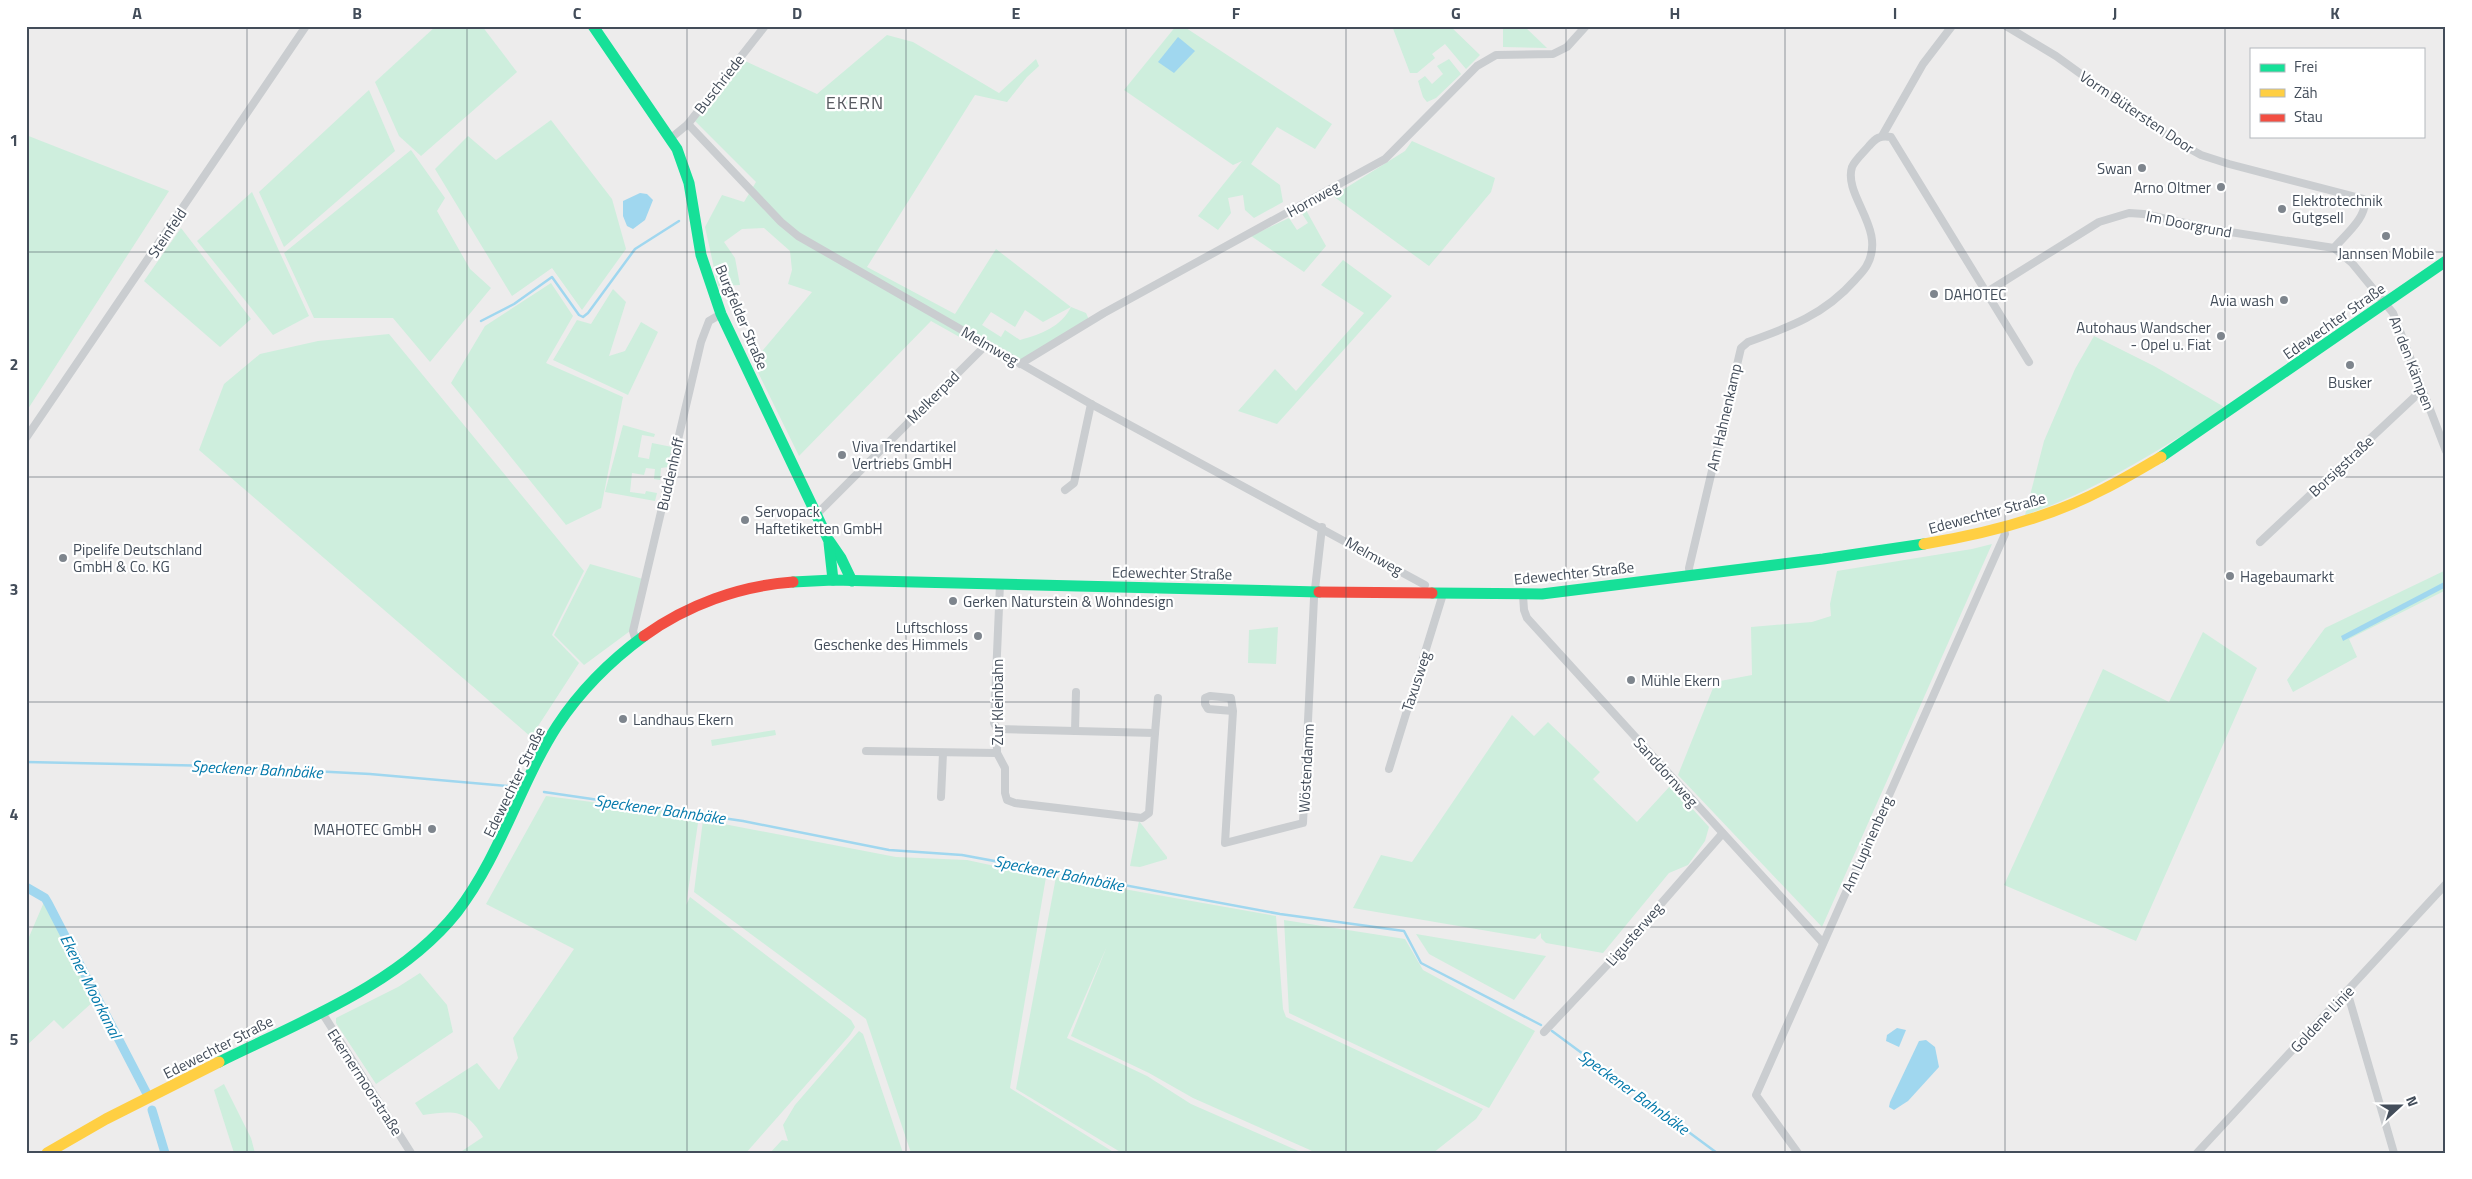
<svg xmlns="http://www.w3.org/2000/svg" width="2472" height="1179" viewBox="0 0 2472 1179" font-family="'Titillium Web',sans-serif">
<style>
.green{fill:#ceeedd;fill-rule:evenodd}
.water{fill:#a0d7ef}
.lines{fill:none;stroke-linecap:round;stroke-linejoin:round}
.stream{stroke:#a0d7ef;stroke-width:2.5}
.canal{stroke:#a0d7ef;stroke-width:9}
.street{stroke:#cacdd0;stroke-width:8}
.fast{stroke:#16e098;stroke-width:11}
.slow{stroke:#ffcf43;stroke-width:11}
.jam{stroke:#f24e42;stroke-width:11}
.grid{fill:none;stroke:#434d5a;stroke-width:1;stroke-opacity:0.55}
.poi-dot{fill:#7e858d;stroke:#fff;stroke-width:2}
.labels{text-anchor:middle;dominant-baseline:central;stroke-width:4.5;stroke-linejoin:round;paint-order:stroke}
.street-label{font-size:15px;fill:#434d5a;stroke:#fff}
.poi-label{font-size:15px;fill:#434d5a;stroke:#fff;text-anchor:start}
.water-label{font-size:16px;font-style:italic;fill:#0479ab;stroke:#fff}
.quarter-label{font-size:18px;letter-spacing:1px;fill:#585b61;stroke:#fff}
.neatline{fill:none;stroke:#434d5a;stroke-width:2}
.grid-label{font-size:16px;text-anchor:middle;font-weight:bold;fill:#434d5a}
</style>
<rect width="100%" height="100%" fill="#edecec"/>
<g class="green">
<path d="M 436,26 L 482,26 L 517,72 L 421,156 L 399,136 L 375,82 Z"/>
<path d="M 1176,26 L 1183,26 L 1332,124 L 1315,149 L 1277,127 L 1251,164 L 1280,185 L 1283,202 L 1254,218 L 1245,210 L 1243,195 L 1228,198 L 1231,213 L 1218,230 L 1198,216 L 1242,161 L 1233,165 L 1124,90 Z"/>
<path d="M 1392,26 L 1450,26 L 1480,55 L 1466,69 L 1445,44 L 1432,54 L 1435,58 L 1417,73 L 1410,73 Z"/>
<path d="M 1503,26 L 1524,26 L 1547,48 L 1503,47 Z"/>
<path d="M 887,35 L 913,42 L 999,93 L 1036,59 L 1039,66 L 1027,77 L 1007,102 L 975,95 L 867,267 L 955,314 L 996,249 L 1071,307 L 1086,313 L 1090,322 L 1013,367 L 931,321 L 799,456 L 753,362 L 812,292 L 788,284 L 792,270 L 790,251 L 764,228 L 742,229 L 724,242 L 735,258 L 740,285 L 718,286 L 705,227 L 722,195 L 744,202 L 756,182 L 695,121 L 745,61 L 817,94 ZM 1071,307 C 1061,327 1041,334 1020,340 L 1005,330 L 1001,337 L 982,325 L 991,312 L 1015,327 L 1025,310 L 1043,322 Z"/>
<path d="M 1449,59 L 1461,74 L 1436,98 L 1427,102 L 1423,97 L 1418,81 L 1425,76 L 1432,84 L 1443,74 L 1437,66 Z"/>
<path d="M 369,90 L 395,151 L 284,247 L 259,192 Z"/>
<path d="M 551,120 L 612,199 L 626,249 L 582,310 L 552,268 L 512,296 L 435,169 L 468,136 L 496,160 Z"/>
<path d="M 26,135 L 169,191 L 26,412 Z"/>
<path d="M 1412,141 L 1495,178 L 1491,192 L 1429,266 L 1333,196 L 1405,151 Z"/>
<path d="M 411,150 L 445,198 L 437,211 L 470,269 L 491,288 L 430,362 L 393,318 L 314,318 L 284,253 Z"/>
<path d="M 252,192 L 309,316 L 273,335 L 197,241 Z"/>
<path d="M 1306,210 L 1326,246 L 1304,272 L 1251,236 L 1289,218 L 1297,230 L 1308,223 L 1301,212 Z"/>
<path d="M 181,228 L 251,319 L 220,347 L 144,281 Z"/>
<path d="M 1343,260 L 1392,296 L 1277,424 L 1238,411 L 1275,369 L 1296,391 L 1364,313 L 1321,285 Z"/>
<path d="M 551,283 L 573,316 L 546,363 L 623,397 L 601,508 L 566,525 L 451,383 L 485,326 Z"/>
<path d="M 613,289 L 626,302 L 609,356 L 625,351 L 641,322 L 658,332 L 628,395 L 553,360 L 577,320 L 591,324 Z"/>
<path d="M 389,334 L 584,571 L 552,635 L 579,663 L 531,737 L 199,450 L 224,384 L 260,354 L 318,341 Z"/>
<path d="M 2094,336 L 2154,366 L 2226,408 C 2161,448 2097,491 2025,515 L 2044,441 L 2075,369 Z"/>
<path d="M 623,425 L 655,434 L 654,437 L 642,435 L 638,457 L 649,459 L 652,443 L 672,447 L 668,467 L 661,468 L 660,480 L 654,479 L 655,469 L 646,468 L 644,475 L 632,473 L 630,492 L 645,494 L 646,491 L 657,493 L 655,501 L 605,492 Z"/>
<path d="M 1992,544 L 1822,927 L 1678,775 L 1713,688 L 1720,681 L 1752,675 L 1751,627 L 1812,622 L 1831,616 L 1830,604 L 1837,571 L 1972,549 Z"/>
<path d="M 590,564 L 643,579 L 630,631 L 584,665 L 554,635 Z"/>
<path d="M 2446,570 L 2446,590 L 2349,639 L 2357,657 L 2293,692 L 2287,680 L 2325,628 Z"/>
<path d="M 1278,627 L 1276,664 L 1248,663 L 1249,630 Z"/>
<path d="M 2203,632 L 2257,668 L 2136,941 L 2004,885 L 2103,669 L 2169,702 Z"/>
<path d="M 1512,715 L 1534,736 L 1548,722 L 1600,772 L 1593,779 L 1637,822 L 1671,785 L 1709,827 L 1705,841 L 1688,865 L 1669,873 L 1603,953 L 1546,943 L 1541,938 L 1541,933 L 1535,939 L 1353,908 L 1381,855 L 1412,862 Z"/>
<path d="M 775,730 L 776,735 L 712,746 L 711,740 Z"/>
<path d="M 546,796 L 699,816 L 686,905 L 690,897 L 851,1020 L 855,1027 L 850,1035 L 746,1153 L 459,1153 L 483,1137 C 466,1108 453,1111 423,1115 L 415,1103 L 477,1063 L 499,1090 L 518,1058 L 513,1038 L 574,949 L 486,904 Z"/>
<path d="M 703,820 L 896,857 L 967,860 L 1046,877 L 1010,1088 L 1115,1153 L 911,1153 L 866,1019 L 694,892 Z"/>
<path d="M 1139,821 L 1167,857 L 1167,859 L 1140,867 L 1130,866 Z"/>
<path d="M 1056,877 L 1276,916 L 1283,1009 L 1286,1017 L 1483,1109 L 1476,1119 L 1433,1153 L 1316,1153 L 1310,1150 L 1193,1098 L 1149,1073 L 1071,1036 L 1107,946 L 1067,1038 L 1147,1076 L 1191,1104 L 1303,1153 L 1122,1153 L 1016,1089 Z"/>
<path d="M 44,902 L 95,1000 L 63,1029 L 54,1020 L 26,1046 L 26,944 Z"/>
<path d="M 1284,920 L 1405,939 L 1423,970 L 1535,1031 L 1489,1108 L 1289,1013 Z"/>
<path d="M 1416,934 L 1546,956 L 1514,1000 L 1429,954 Z"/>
<path d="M 420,973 L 447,1005 L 453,1032 L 376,1084 L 336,1023 L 336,1018 L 398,987 Z"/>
<path d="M 859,1031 L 863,1034 L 903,1153 L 770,1153 L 782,1140 L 788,1141 L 783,1125 L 795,1105 Z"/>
<path d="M 224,1084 L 251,1138 L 255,1153 L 234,1153 L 214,1090 Z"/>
</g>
<g class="water">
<path d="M 1178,37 L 1195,51 L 1174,73 L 1158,62 Z"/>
<path d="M 640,193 L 647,194 L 653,200 L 645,220 L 633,229 L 627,226 L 623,216 L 623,201 Z"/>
<path d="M 2446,581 L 2446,587 L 2343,641 L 2341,636 Z"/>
<path d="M 1897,1028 L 1906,1030 L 1899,1047 L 1886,1041 L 1887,1035 Z"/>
<path d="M 1926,1040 L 1935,1047 L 1939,1067 L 1908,1101 L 1894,1110 L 1889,1107 L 1890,1102 L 1919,1041 Z"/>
</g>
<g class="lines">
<g class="stream">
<path d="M 481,321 L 514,304 L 552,277 L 579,315 L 583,317 L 588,313 L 635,249 L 679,221"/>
<path d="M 26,762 L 217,766 L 370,774 L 518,787"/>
<path d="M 544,792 L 743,821 L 889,850 L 962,855 L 1280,914 L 1404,931 L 1421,963 L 1541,1025"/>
<path d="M 1552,1031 L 1717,1153"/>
</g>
<g class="canal">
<path d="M 26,887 L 45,898 L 48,903 L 146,1092"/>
<path d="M 152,1110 L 165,1153"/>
</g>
<g class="street">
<path d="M 2006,26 L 2056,56 L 2139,116 L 2174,140 L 2201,155 L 2229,164 L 2364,199 C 2369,216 2344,236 2334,248"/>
<path d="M 688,124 L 781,222 L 798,236 L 1091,404 L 1425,585"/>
<path d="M 1882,136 L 1923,64 L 1952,26"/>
<path d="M 671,138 L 688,124 L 765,26"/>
<path d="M 1987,292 L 2099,222 L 2129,213 L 2144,214 L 2217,230 L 2334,248 L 2352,263 L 2393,313 L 2446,451"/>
<path d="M 1020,364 L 1104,313 L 1385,159 L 1477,66 L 1496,55 L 1553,54 L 1567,47 L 1586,26"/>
<path d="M 26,438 L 306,26"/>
<path d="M 1065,490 L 1074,483 L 1091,404"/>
<path d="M 816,515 L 987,344"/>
<path d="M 2260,542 L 2422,390"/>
<path d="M 1690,576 L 1689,568 L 1741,348 L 1748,342 C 1790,327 1824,315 1855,280 C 1859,275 1864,271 1867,265 C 1887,229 1843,196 1852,167 C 1855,160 1864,152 1869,146 C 1876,138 1880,135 1891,137 L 2029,362"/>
<path d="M 1523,595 L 1524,610 L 1527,618 L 1823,943"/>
<path d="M 636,641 L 633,631 L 701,342 L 709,321 L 721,314"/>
<path d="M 1233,711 L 1208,709 L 1205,704 L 1205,698 L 1210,696 L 1231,698 L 1233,711 L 1225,843 L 1303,823 L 1314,598 L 1322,527"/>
<path d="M 997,729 L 1155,733 L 1149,813 L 1142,818 L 1015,803 L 1007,800 L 1005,793 L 1005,768 L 997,753 L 997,729 L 994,723 L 1000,584"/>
<path d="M 1075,731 L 1076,692"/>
<path d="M 1155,733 L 1158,698"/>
<path d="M 866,751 L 997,753"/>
<path d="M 1389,769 L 1443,594"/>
<path d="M 941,797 L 943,753"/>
<path d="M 2347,991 L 2394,1153"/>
<path d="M 321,1011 L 411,1153"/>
<path d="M 1544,1032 L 1610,962 L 1722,834"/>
<path d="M 1798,1153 L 1756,1095 L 2005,534 L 2003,527"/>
<path d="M 2197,1153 L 2446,884"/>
</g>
<g class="fast">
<path d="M 593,26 L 677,149 L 689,183 L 701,255 L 721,314 L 828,539 L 841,558 L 852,581"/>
<path d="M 2161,457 L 2446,261"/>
<path d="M 829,543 L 833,580"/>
<path d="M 793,582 L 833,580 L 1319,592"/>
<path d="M 1432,593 L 1542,594 L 1823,559 L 1924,544"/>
<path d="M 219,1062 C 300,1022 400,984 457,912 C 501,855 519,785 557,726 C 580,691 610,661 644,636"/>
</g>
<g class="slow">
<path d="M 1924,544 C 1985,534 2049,518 2104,489 C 2124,479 2142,468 2161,457"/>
<path d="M 47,1153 L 106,1119 L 219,1062"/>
</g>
<g class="jam">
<path d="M 1319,592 L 1432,593"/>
<path d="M 644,636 C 687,605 739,586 793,582"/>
</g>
</g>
<path class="grid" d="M 247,26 L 247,1153M 467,26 L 467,1153M 687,26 L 687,1153M 906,26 L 906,1153M 1126,26 L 1126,1153M 1346,26 L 1346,1153M 1566,26 L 1566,1153M 1785,26 L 1785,1153M 2005,26 L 2005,1153M 2225,26 L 2225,1153M 26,252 L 2446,252M 26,477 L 2446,477M 26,702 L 2446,702M 26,927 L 2446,927"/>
<g class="poi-dot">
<circle cx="2142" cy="168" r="5"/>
<circle cx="2221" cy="187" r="5"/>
<circle cx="2282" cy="209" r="5"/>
<circle cx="2386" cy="236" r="5"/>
<circle cx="1934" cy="294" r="5"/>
<circle cx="2284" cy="300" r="5"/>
<circle cx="2221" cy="336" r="5"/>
<circle cx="2350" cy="365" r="5"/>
<circle cx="842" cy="455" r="5"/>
<circle cx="745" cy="520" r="5"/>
<circle cx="63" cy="558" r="5"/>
<circle cx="2230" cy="576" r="5"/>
<circle cx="953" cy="601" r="5"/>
<circle cx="978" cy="636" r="5"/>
<circle cx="1631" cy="680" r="5"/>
<circle cx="623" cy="719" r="5"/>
<circle cx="432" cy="829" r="5"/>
</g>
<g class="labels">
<g class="street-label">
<text transform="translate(719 84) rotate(-52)">Buschriede</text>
<text transform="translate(2137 112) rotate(34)">Vorm Bütersten Door</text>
<text transform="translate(1313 199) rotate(-29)">Hornweg</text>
<text transform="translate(2189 224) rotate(11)">Im Doorgrund</text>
<text transform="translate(167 233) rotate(-56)">Steinfeld</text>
<text transform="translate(742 317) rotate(67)">Burgfelder Straße</text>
<text transform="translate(2334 321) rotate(-35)">Edewechter Straße</text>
<text transform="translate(990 346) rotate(30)">Melmweg</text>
<text transform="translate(2412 363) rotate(69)">An den Kämpen</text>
<text transform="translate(933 397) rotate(-45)">Melkerpad</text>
<text transform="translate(1724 417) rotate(-77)">Am Hahnenkamp</text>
<text transform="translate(2341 466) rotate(-43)">Borsigstraße</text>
<text transform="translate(670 474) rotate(-77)">Buddenhoff</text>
<text transform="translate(1987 513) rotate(-15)">Edewechter Straße</text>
<text transform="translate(1374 556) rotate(29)">Melmweg</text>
<text transform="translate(1172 573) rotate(1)">Edewechter Straße</text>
<text transform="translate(1574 573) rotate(-6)">Edewechter Straße</text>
<text transform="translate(1416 681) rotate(-72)">Taxusweg</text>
<text transform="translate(997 702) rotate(-90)">Zur Kleinbahn</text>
<text transform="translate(1306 768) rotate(-87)">Wöstendamm</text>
<text transform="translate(1666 772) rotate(48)">Sanddornweg</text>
<text transform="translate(514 782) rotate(-64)">Edewechter Straße</text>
<text transform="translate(1867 844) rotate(-66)">Am Lupinenberg</text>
<text transform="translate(1634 934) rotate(-49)">Ligusterweg</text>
<text transform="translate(2322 1019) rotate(-47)">Goldene Linie</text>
<text transform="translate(218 1047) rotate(-27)">Edewechter Straße</text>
<text transform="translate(365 1082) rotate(57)">Ekernermoorstraße</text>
</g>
<g class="poi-label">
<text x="2132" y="168" text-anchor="end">Swan</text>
<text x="2211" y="187" text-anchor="end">Arno Oltmer</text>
<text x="2292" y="200">Elektrotechnik<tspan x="2292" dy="17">Gutgsell</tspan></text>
<text x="2386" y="253" text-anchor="middle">Jannsen Mobile</text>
<text x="1944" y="294">DAHOTEC</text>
<text x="2274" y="300" text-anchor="end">Avia wash</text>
<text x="2211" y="327" text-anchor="end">Autohaus Wandscher<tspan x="2211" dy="17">- Opel u. Fiat</tspan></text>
<text x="2350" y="382" text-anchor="middle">Busker</text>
<text x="852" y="446">Viva Trendartikel<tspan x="852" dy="17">Vertriebs GmbH</tspan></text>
<text x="755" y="511">Servopack<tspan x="755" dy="17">Haftetiketten GmbH</tspan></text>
<text x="73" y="549">Pipelife Deutschland<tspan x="73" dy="17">GmbH &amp; Co. KG</tspan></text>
<text x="2240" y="576">Hagebaumarkt</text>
<text x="963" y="601">Gerken Naturstein &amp; Wohndesign</text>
<text x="968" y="627" text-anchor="end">Luftschloss<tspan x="968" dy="17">Geschenke des Himmels</tspan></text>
<text x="1641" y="680">Mühle Ekern</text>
<text x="633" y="719">Landhaus Ekern</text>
<text x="422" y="829" text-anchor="end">MAHOTEC GmbH</text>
</g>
<g class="water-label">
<text transform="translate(257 769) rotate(3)">Speckener Bahnbäke</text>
<text transform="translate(660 809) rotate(8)">Speckener Bahnbäke</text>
<text transform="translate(1059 873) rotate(11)">Speckener Bahnbäke</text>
<text transform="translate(91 986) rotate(63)">Ekener Moorkanal</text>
<text transform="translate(1634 1092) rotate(36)">Speckener Bahnbäke</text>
</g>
<g class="quarter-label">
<text x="855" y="102">EKERN</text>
</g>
</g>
<rect width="2472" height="1179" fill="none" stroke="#ffffff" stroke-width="55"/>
<rect x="2250" y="48" width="175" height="90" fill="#ffffff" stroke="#b4b8bd"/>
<rect x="2260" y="64" width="25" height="8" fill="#16e098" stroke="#b4b8bd"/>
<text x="2294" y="72" font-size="15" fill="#434d5a">Frei</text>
<rect x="2260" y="89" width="25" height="8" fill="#ffcf43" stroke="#b4b8bd"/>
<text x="2294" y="98" font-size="15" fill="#434d5a">Zäh</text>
<rect x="2260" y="114" width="25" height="8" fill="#f24e42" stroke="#b4b8bd"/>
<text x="2294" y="122" font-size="15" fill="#434d5a">Stau</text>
<g transform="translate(2400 1106) rotate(69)" stroke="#ffffff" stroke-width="4" paint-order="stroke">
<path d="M0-4L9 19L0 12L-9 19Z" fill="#434d5a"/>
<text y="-8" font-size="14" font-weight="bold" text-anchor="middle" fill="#434d5a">N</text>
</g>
<rect x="28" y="28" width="2416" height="1124" class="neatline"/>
<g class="grid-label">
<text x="137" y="19">A</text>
<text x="357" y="19">B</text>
<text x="577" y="19">C</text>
<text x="797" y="19">D</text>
<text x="1016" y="19">E</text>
<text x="1236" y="19">F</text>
<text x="1456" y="19">G</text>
<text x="1675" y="19">H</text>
<text x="1895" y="19">I</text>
<text x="2115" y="19">J</text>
<text x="2335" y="19">K</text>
<text x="14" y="146">1</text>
<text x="14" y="370">2</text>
<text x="14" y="595">3</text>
<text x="14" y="820">4</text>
<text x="14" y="1045">5</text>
</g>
</svg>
